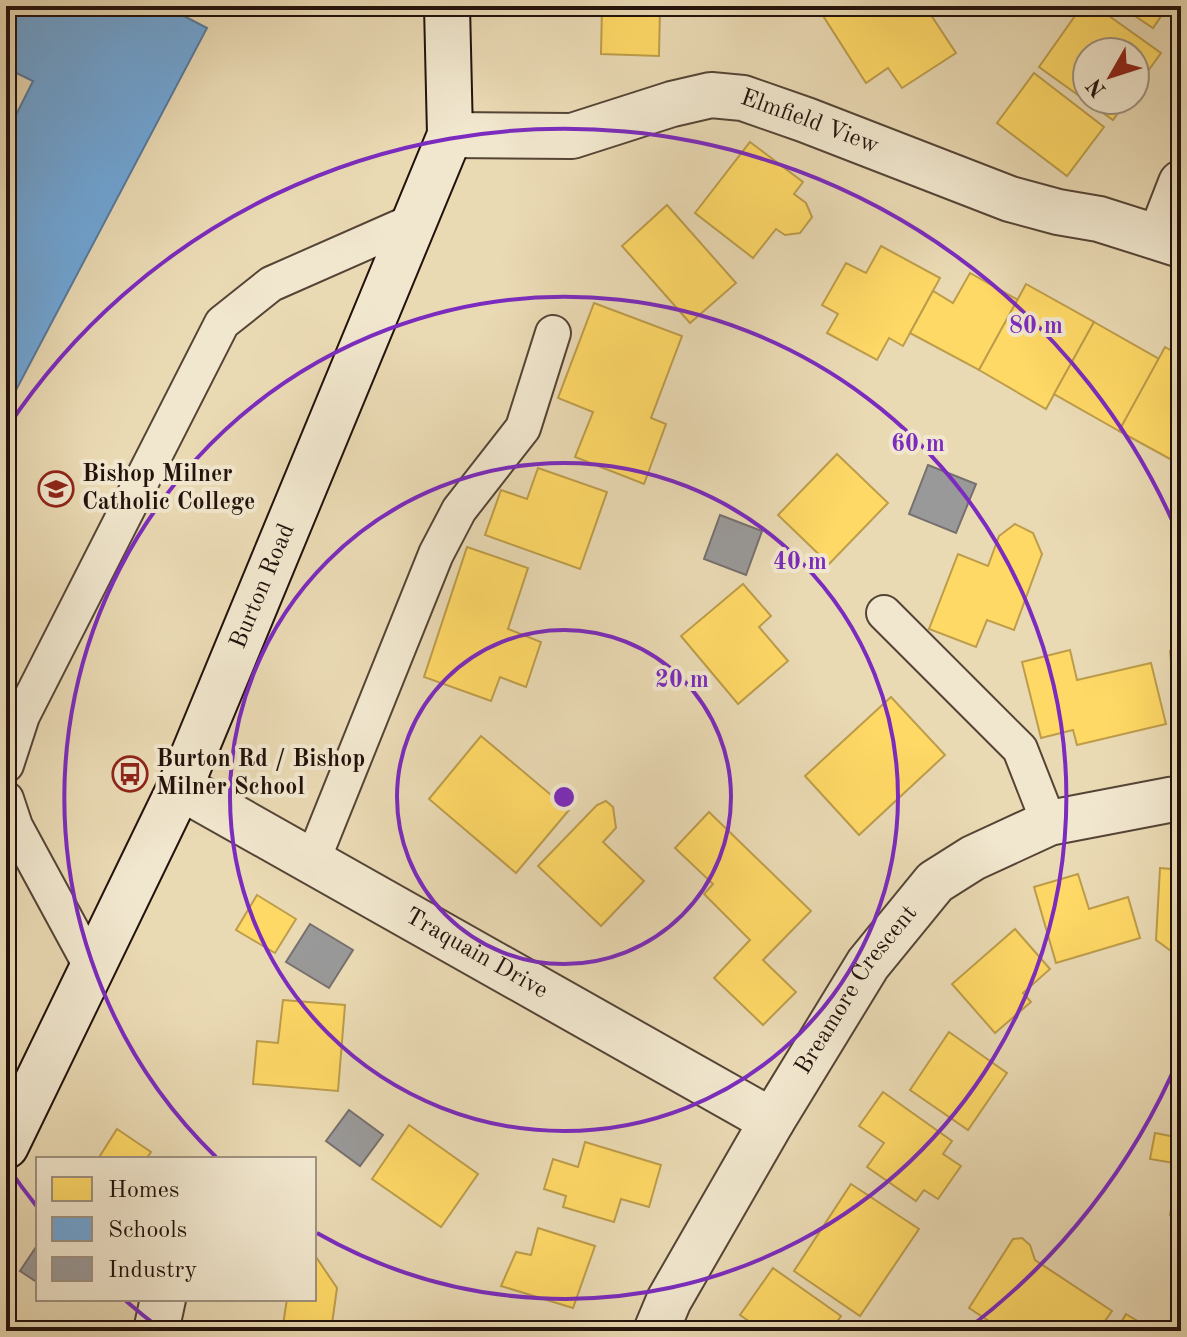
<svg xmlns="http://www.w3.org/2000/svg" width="1187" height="1337" viewBox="0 0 1187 1337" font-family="'Old Standard TT',serif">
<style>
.homes{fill:#ffd966;stroke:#bd9d4b;stroke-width:2}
.schools{fill:#6fa8dc;stroke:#587b9e;stroke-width:2}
.industry{fill:#999;stroke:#76706f;stroke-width:2}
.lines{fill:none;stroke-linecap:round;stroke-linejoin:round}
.lane-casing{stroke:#554436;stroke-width:38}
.street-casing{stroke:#554436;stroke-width:48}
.secondary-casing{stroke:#23120c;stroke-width:48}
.lane{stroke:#f1e7ce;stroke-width:34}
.street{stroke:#f1e7ce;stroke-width:44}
.secondary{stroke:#f1e7ce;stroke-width:44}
.ring{fill:none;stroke:#7b2cbf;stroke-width:4}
.labels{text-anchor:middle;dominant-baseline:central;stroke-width:8;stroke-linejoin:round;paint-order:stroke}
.street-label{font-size:24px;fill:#23120c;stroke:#f1e7ce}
.poi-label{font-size:24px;font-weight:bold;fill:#23120c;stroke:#f1e7ce;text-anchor:start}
.centre{fill:#7b2cbf;stroke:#f1e7ce;stroke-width:4}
.ring-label{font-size:24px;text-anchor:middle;font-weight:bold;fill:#7b2cbf;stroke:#f1e7ce;stroke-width:8;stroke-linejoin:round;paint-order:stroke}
</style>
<rect width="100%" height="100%" fill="#eadab4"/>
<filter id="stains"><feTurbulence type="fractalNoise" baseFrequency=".0025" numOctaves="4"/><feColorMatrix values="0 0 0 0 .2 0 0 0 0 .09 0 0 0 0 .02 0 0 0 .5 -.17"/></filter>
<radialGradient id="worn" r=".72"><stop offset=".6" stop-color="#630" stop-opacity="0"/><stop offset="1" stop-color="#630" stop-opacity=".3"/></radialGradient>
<g class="homes">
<path d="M 602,6 L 660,8 L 659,56 L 601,54 Z"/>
<path d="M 828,6 L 893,6 L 897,12 L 905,6 L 925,6 L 956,53 L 902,88 L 888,68 L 866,83 L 820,11 Z"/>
<path d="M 1082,6 L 1095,6 L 1161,53 L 1135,89 L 1135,52 L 1087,52 L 1087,100 L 1127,100 L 1113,120 L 1039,67 Z"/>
<path d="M 1120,6 L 1168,6 L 1153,28 Z"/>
<path d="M 1034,73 L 1104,127 L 1067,176 L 997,123 Z"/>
<path d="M 750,142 L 803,182 L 794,194 L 806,203 L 812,217 L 800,233 L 785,235 L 776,229 L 753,258 L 695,213 Z"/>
<path d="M 667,205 L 736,283 L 690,323 L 622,246 Z"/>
<path d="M 881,246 L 940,278 L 903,346 L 889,338 L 877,360 L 827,333 L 838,314 L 822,305 L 846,263 L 866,273 Z"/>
<path d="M 970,273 L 1018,300 L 979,370 L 910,333 L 933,291 L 953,303 Z"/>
<path d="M 1026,284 L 1094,322 L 1046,409 L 979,370 Z"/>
<path d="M 594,303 L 682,336 L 651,418 L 666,424 L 644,484 L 575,457 L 593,412 L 558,398 Z"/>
<path d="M 1094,322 L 1159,359 L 1119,431 L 1054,394 Z"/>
<path d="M 1165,347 L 1181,356 L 1181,465 L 1119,431 Z"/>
<path d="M 837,454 L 888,503 L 829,564 L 778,515 Z"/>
<path d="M 538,468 L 607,492 L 580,569 L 485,535 L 501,490 L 527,499 Z"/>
<path d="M 1015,524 L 1033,533 L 1042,554 L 1014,630 L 987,620 L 976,647 L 929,629 L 958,554 L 988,566 L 999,536 Z"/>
<path d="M 467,547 L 528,568 L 508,629 L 541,642 L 526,687 L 500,677 L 491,701 L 424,677 Z"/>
<path d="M 743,584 L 771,616 L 759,627 L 788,661 L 738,704 L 681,636 Z"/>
<path d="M 1070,650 L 1077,680 L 1151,663 L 1166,724 L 1077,745 L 1073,730 L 1041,738 L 1022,662 Z"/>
<path d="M 1181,650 L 1181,745 L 1179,746 L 1170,651 Z"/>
<path d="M 891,697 L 945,755 L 859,835 L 805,776 Z"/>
<path d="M 481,736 L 569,810 L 516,873 L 429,799 Z"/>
<path d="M 606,801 L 613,807 L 616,828 L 603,842 L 644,881 L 601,926 L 538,866 L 597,805 Z"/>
<path d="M 709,812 L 811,911 L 763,960 L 796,992 L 763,1025 L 714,978 L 750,940 L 704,894 L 713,884 L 675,848 Z"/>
<path d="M 1160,868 L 1181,870 L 1181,951 L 1171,951 L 1156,940 Z"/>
<path d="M 1078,874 L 1089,909 L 1128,897 L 1140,938 L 1056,963 L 1034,887 Z"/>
<path d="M 257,895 L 296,919 L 275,953 L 236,930 Z"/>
<path d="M 1015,929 L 1050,969 L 1023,993 L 1031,1002 L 995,1033 L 952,984 Z"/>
<path d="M 283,1000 L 345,1005 L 338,1091 L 253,1084 L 257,1041 L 278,1043 Z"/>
<path d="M 949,1032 L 1007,1073 L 968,1130 L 910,1090 Z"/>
<path d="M 883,1092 L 952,1141 L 943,1154 L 961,1166 L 938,1199 L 924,1190 L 916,1201 L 867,1167 L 884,1143 L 859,1126 Z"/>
<path d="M 409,1125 L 478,1174 L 441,1227 L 372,1179 Z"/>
<path d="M 117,1129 L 151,1152 L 146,1159 L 98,1159 Z"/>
<path d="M 1155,1133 L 1181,1138 L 1181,1217 L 1170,1215 L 1180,1164 L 1150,1159 Z"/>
<path d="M 585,1142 L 661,1165 L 649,1207 L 621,1199 L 614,1222 L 563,1207 L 566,1196 L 544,1189 L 553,1159 L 578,1167 Z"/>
<path d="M 851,1184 L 919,1229 L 860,1316 L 794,1271 Z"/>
<path d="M 538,1228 L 595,1246 L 573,1308 L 501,1286 L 516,1252 L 531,1255 Z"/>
<path d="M 1022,1238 L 1030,1245 L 1035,1260 L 1112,1311 L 1098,1331 L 1004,1331 L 969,1308 L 1013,1239 Z"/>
<path d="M 314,1254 L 337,1288 L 331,1331 L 282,1331 L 287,1299 L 314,1299 Z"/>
<path d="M 773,1268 L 841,1316 L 831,1331 L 763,1331 L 740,1315 Z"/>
<path d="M 1126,1314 L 1154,1331 L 1116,1331 Z"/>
</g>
<path class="schools" d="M 6,6 L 165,6 L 207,28 L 6,409 L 6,135 L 33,81 L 6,68 Z"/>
<g class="industry">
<path d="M 928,465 L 976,484 L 956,533 L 909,514 Z"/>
<path d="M 720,515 L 762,531 L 746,575 L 704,559 Z"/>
<path d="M 310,924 L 353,950 L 329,988 L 286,962 Z"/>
<path d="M 349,1110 L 383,1135 L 360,1166 L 326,1141 Z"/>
<path d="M 38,1244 L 38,1283 L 20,1271 Z"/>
</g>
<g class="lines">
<defs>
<g id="lane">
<path d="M 884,613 L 1020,749 L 1049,823"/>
<path d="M 6,765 L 22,716 L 222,323 L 271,284 L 414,221"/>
<path d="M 6,799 L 15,826 L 92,968"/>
<path d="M 312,862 L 436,554 L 459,510 L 523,428 L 553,333"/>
</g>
<g id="street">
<path id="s1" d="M 450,135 L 572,136 L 672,104 L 711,95 L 743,98 L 806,120 L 1010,199 L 1058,212 L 1099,219 L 1181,245"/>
<path d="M 1160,237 L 1181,183"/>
<path id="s2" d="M 180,787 L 772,1121"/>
<path d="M 156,1331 L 163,1299"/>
<path id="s3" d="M 656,1331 L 669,1300 L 772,1121 L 868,964 L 935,882 L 973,858 L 1049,823 L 1169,800 L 1181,799"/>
</g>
<g id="secondary">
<path id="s4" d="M 6,1146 L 180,787 L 450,135 L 447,6"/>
</g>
</defs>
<use href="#lane" class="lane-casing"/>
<use href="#street" class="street-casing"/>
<use href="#secondary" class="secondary-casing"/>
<use href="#lane" class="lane"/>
<use href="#street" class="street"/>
<use href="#secondary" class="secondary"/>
</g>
<g class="ring">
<circle cx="564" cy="797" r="167"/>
<circle cx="564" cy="797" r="334"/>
<path d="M216 1157A501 501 0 1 1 317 1233"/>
<path d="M1179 1058A668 668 0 0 1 966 1330M162 1330A668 668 0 0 1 126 1301M38 1208A668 668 0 0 1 7 1166M7 428A668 668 0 0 1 1179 536"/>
</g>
<defs>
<symbol id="school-ring" viewBox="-11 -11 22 22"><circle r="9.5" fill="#f1e7ce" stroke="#8f2418" stroke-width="1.5"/><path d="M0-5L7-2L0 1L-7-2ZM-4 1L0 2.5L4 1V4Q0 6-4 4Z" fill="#8f2418"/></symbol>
<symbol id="bus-ring" viewBox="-11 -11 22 22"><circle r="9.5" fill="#f1e7ce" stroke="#8f2418" stroke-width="1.5"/><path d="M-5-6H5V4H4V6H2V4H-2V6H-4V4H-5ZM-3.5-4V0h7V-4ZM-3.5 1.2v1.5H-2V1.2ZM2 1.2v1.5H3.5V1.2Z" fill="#8f2418"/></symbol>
</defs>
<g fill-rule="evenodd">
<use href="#school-ring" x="36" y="469" width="40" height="40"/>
<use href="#bus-ring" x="110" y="754" width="40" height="40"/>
</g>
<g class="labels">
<g class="street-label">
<text stroke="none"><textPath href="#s1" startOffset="370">Elmfield View</textPath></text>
<text stroke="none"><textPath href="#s4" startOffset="616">Burton Road</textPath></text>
<text stroke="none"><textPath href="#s2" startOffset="340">Traquain Drive</textPath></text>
<text stroke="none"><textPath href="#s3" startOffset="396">Breamore Crescent</textPath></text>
</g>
<g class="poi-label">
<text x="82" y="475">Bishop Milner<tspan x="82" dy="28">Catholic College</tspan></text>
<text x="156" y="760">Burton Rd / Bishop<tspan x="156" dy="28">Milner School</tspan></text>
</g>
</g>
<circle cx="564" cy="797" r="12" class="centre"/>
<g class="ring-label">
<text x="1036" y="333">80 m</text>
<text x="918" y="451">60 m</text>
<text x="800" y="569">40 m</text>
<text x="682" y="687">20 m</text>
</g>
<rect width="1187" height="1337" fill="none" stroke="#eadab4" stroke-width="32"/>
<rect x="8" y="8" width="1171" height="1321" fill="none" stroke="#23120c" stroke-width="4"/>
<rect x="16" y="16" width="1155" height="1305" fill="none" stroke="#23120c" stroke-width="2"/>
<rect x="36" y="1157" width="280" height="144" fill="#f1e7ce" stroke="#9f9280" stroke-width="2"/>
<rect x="52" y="1177" width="40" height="24" fill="#ffd966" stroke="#9f9280" stroke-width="2"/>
<text x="108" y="1197" font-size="24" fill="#23120c">Homes</text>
<rect x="52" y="1217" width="40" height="24" fill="#6fa8dc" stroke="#9f9280" stroke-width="2"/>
<text x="108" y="1237" font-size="24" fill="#23120c">Schools</text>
<rect x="52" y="1257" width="40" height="24" fill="#999999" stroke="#9f9280" stroke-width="2"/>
<text x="108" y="1277" font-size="24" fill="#23120c">Industry</text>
<g transform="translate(1111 76) rotate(231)"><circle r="38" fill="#f1e7ce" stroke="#9f9280" stroke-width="2"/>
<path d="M0-6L14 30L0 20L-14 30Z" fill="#8f2418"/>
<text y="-12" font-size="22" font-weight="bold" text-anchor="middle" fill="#23120c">N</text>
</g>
<rect width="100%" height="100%" filter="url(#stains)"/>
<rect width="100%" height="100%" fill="url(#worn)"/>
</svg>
